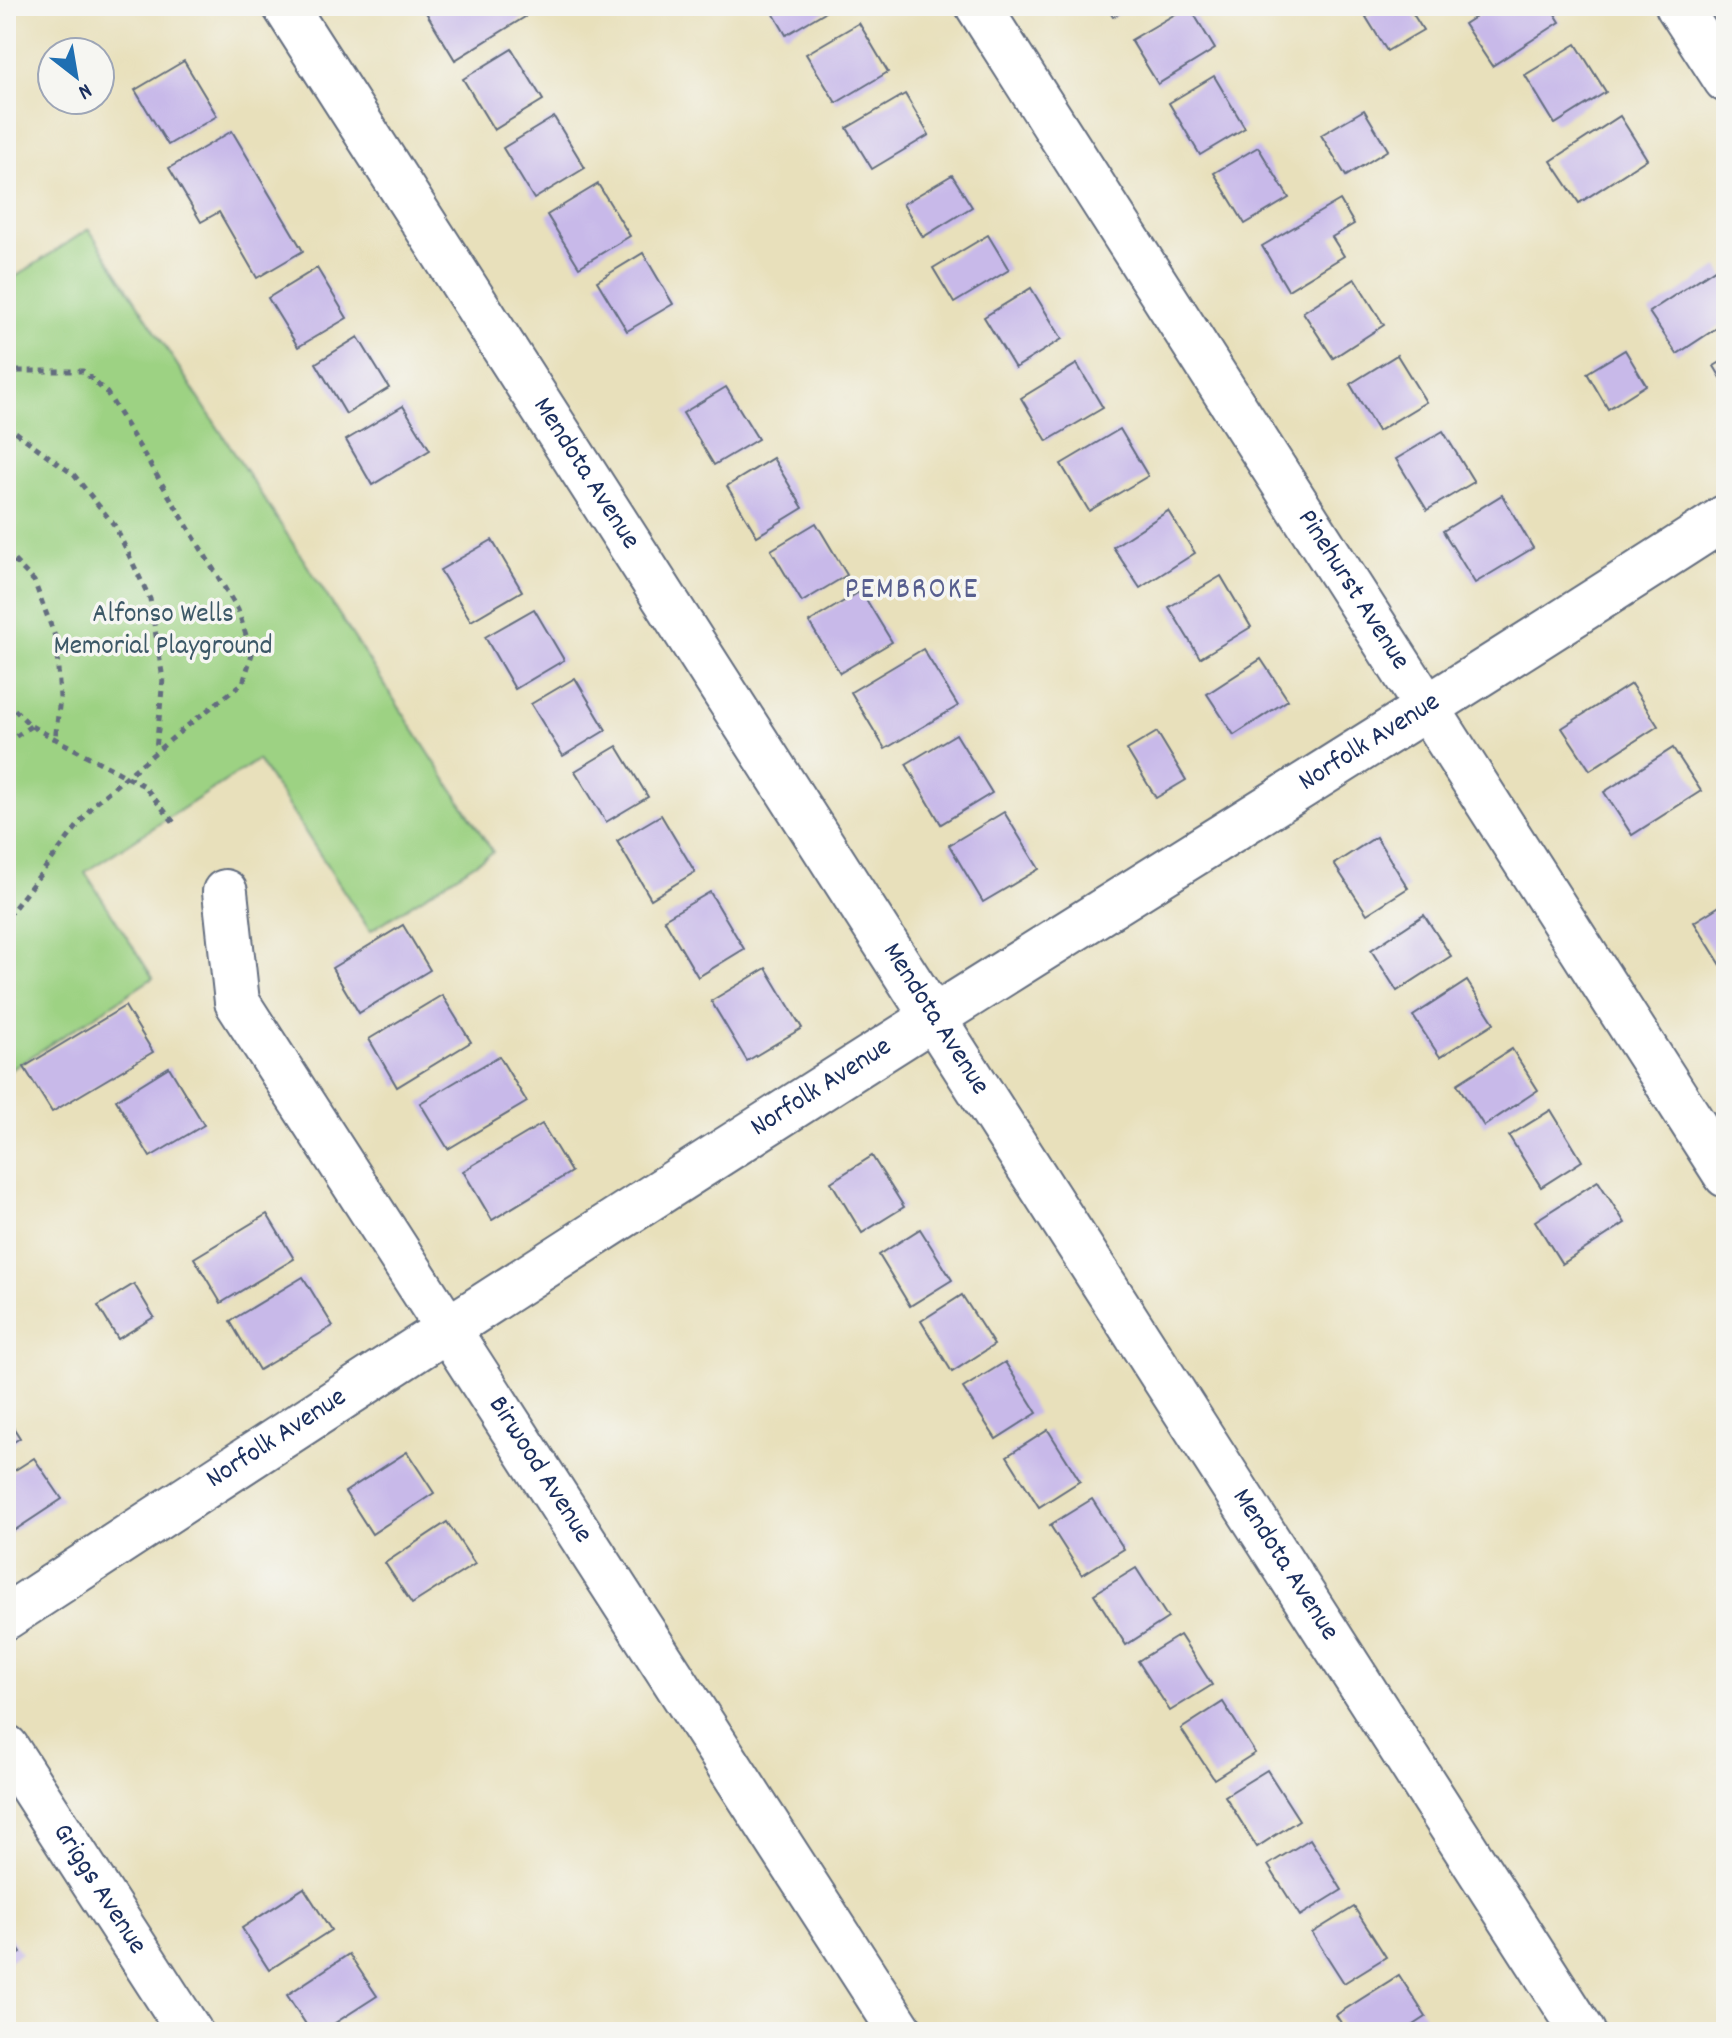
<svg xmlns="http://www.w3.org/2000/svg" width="1732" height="2038" viewBox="0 0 1732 2038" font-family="Dekko,sans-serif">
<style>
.green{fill:#9dd283;stroke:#5c8070;stroke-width:2}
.building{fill:#c8b9e9}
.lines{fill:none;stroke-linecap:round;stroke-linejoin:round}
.minor-casing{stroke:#636d7f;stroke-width:48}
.path{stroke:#636d7f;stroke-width:5;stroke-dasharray:6 6;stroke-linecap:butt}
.minor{stroke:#fff;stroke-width:44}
.labels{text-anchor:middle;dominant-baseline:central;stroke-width:7;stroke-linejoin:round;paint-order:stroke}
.street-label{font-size:28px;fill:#1b2f5e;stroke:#f6f6f2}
.park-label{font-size:28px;fill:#3c5867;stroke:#f6f6f2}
.neighbourhood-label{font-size:30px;letter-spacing:2px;fill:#585f8f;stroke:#f6f6f2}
</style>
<rect width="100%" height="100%" fill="#f6f6f2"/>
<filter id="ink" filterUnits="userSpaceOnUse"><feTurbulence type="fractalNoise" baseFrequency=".0125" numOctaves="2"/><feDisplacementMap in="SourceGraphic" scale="16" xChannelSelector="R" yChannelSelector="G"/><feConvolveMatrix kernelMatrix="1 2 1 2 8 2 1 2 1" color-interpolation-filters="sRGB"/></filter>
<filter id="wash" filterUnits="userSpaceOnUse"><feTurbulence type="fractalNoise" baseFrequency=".006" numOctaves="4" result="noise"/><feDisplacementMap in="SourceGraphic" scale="32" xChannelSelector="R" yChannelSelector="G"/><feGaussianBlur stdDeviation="1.8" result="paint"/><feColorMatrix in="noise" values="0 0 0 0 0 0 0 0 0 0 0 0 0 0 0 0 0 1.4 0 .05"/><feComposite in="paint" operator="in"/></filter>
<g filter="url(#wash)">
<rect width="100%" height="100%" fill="#e8e0bb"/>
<path class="green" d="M 89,229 L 493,852 L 370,931 L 258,760 L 85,872 L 153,978 L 6,1073 L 6,283 Z"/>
<g id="blocks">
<g class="building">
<path d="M 429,6 L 519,6 L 525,17 L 455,60 L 424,9 Z"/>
<path d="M 769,6 L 835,6 L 786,35 Z"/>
<path d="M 1106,6 L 1132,6 L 1113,17 Z"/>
<path d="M 1189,6 L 1215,49 L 1158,84 L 1131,40 Z"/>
<path d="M 1385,6 L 1408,6 L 1423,30 L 1387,51 L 1366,17 Z"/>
<path d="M 1492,6 L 1550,6 L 1560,22 L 1492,66 L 1464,24 Z"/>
<path d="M 859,23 L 888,72 L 836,103 L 806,54 Z"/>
<path d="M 1576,44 L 1606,92 L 1555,124 L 1525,75 Z"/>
<path d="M 512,49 L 543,100 L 494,130 L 463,79 Z"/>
<path d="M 184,61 L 217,116 L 168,145 L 135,90 Z"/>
<path d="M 1214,76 L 1245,128 L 1200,155 L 1169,103 Z"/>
<path d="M 905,94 L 929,135 L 872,169 L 847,128 Z"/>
<path d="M 1364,110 L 1388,150 L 1346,176 L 1321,135 Z"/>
<path d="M 1620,116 L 1647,159 L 1579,203 L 1551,161 Z"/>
<path d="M 554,117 L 585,168 L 534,199 L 503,148 Z"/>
<path d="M 232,131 L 303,251 L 257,278 L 219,212 L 201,222 L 169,168 Z"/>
<path d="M 1258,147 L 1289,198 L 1245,224 L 1214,173 Z"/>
<path d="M 952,175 L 972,207 L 923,237 L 903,204 Z"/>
<path d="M 598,184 L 630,236 L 579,267 L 547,215 Z"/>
<path d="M 1340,200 L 1354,224 L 1332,237 L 1344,256 L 1288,290 L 1262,246 Z"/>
<path d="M 988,235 L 1009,270 L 954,303 L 933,268 Z"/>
<path d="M 643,253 L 673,304 L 627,331 L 597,281 Z"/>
<path d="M 1718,267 L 1726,280 L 1726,322 L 1677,354 L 1649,312 Z"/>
<path d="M 317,268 L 347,318 L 298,347 L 268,298 Z"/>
<path d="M 1355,279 L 1384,325 L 1333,358 L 1303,312 Z"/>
<path d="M 1031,288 L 1062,339 L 1015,368 L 984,317 Z"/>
<path d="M 358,337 L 389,388 L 346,414 L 316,363 Z"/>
<path d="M 1625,350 L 1646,385 L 1608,409 L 1587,373 Z"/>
<path d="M 1397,355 L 1426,402 L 1378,431 L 1350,384 Z"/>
<path d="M 1726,359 L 1726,386 L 1714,366 Z"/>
<path d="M 1077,364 L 1103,408 L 1047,441 L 1021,398 Z"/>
<path d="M 726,387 L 758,439 L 714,465 L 683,413 Z"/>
<path d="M 403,406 L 430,450 L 372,485 L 346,440 Z"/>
<path d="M 1120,429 L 1148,476 L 1089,511 L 1061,464 Z"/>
<path d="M 1443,431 L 1474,482 L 1427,510 L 1396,459 Z"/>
<path d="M 773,458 L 803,508 L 757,536 L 727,486 Z"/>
<path d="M 1502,495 L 1533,548 L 1475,583 L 1443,531 Z"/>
<path d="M 1168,511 L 1195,553 L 1140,588 L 1113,547 Z"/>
<path d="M 816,523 L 847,575 L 802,602 L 771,550 Z"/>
<path d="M 492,540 L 522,591 L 471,621 L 440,570 Z"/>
<path d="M 1221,576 L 1251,627 L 1200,658 L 1169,607 Z"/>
<path d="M 861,591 L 892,642 L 840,673 L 809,622 Z"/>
<path d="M 534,609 L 564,660 L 515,689 L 485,637 Z"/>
<path d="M 923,649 L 958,706 L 885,749 L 851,692 Z"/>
<path d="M 1261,659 L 1288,700 L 1234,735 L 1207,694 Z"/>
<path d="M 575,678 L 606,730 L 563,756 L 531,704 Z"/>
<path d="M 1631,684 L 1658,726 L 1590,770 L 1562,728 Z"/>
<path d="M 1157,732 L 1186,780 L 1156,798 L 1127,750 Z"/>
<path d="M 956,734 L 992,793 L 941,824 L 906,764 Z"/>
<path d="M 617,746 L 648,797 L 606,822 L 575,771 Z"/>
<path d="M 1673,748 L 1701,791 L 1632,835 L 1604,792 Z"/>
<path d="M 1004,812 L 1039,869 L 983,902 L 949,845 Z"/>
<path d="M 661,815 L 695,872 L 651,899 L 617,841 Z"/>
<path d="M 1376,837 L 1408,888 L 1367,914 L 1334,864 Z"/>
<path d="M 710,892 L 744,949 L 698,977 L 664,919 Z"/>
<path d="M 1726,902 L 1726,973 L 1694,922 Z"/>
<path d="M 1424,915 L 1451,956 L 1397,991 L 1371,950 Z"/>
<path d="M 403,925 L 430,970 L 359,1013 L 332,968 Z"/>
<path d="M 766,968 L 802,1028 L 747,1061 L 711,1001 Z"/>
<path d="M 1467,981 L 1494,1023 L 1440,1057 L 1413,1016 Z"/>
<path d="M 442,995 L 471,1042 L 397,1087 L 369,1039 Z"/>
<path d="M 125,1006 L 153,1052 L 52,1112 L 24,1067 Z"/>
<path d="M 1512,1049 L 1538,1090 L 1484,1126 L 1457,1084 Z"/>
<path d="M 499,1056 L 527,1102 L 448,1149 L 420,1103 Z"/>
<path d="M 169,1067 L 204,1125 L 150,1157 L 116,1100 Z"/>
<path d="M 1551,1110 L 1582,1161 L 1541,1187 L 1509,1136 Z"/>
<path d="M 542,1124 L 571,1172 L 492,1220 L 463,1171 Z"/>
<path d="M 872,1156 L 904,1207 L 862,1233 L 831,1182 Z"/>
<path d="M 1598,1181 L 1625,1223 L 1562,1264 L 1535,1221 Z"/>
<path d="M 267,1214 L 294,1259 L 221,1303 L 194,1258 Z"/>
<path d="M 920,1229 L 952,1280 L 910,1306 L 879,1255 Z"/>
<path d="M 303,1277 L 333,1326 L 259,1370 L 230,1321 Z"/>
<path d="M 134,1284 L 154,1317 L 118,1339 L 98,1306 Z"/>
<path d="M 962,1295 L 994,1345 L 952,1372 L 921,1321 Z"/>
<path d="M 1005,1362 L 1037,1413 L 996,1439 L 963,1388 Z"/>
<path d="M 6,1416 L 20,1438 L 6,1447 Z"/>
<path d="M 1048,1430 L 1080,1481 L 1039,1507 L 1007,1456 Z"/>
<path d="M 407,1452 L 434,1493 L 372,1534 L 345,1492 Z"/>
<path d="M 34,1458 L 62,1499 L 6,1536 L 6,1476 Z"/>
<path d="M 1092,1499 L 1124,1549 L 1082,1575 L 1050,1525 Z"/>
<path d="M 447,1522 L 475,1564 L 412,1604 L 385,1563 Z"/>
<path d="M 1136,1568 L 1168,1618 L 1126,1645 L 1094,1594 Z"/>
<path d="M 1180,1635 L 1212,1685 L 1170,1711 L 1138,1661 Z"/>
<path d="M 1223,1702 L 1255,1753 L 1214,1779 L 1181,1729 Z"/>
<path d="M 1267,1770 L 1299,1820 L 1257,1847 L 1225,1796 Z"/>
<path d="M 1310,1839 L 1342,1890 L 1300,1916 L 1268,1865 Z"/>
<path d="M 304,1888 L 331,1930 L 269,1970 L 242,1928 Z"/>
<path d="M 1354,1907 L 1386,1957 L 1344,1983 L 1312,1933 Z"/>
<path d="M 6,1931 L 21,1953 L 6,1963 Z"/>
<path d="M 349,1954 L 377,1996 L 321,2032 L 311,2032 L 287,1995 Z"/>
<path d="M 1399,1975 L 1426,2017 L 1403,2032 L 1347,2032 L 1336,2015 Z"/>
</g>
</g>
</g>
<g filter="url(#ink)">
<use href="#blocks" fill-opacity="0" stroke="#636d7f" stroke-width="2"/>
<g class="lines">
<defs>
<g id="minor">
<path id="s1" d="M 285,6 L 1583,2032"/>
<path id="s2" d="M 978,6 L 1726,1175"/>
<path d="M 1678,6 L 1726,80"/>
<path id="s3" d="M 225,892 L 237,1002 L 901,2032"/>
<path id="s4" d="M 6,1617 C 312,1416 619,1217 928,1021 C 1194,853 1462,688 1726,517"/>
<path id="s5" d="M 6,1747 L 190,2032"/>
</g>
</defs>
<use href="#minor" class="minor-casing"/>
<g class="path">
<path d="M 6,374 L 19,371 L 83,371 L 107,393 L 238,610 L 252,654 L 243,683 L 187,726 L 95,803 L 6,919"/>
<path d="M 6,425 L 74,475 L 115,526 L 150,599 L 163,679 L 156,750"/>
<path d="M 6,552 L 34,581 L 56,639 L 60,698 L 55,741"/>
<path d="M 6,701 L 31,726 L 144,786 L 176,825"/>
<path d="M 6,743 L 31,726"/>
</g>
<use href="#minor" class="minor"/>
</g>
</g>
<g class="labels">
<g class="street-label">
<text stroke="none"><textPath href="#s1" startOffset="556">Mendota Avenue</textPath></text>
<text stroke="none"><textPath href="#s2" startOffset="694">Pinehurst Avenue</textPath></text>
<text stroke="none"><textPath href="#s4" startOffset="1620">Norfolk Avenue</textPath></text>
<text stroke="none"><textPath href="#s1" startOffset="1204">Mendota Avenue</textPath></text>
<text stroke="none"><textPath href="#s4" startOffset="972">Norfolk Avenue</textPath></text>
<text stroke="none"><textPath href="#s4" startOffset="324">Norfolk Avenue</textPath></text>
<text stroke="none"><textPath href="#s3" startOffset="668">Birwood Avenue</textPath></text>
<text stroke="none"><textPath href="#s1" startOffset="1852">Mendota Avenue</textPath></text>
<text stroke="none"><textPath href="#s5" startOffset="170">Griggs Avenue</textPath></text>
</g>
<g class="park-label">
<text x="163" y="616">Alfonso Wells<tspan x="163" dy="32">Memorial Playground</tspan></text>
</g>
<g class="neighbourhood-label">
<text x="912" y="591">PEMBROKE</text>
</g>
</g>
<rect width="1732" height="2038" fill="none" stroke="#f6f6f2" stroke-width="32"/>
<g transform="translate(76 76) rotate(149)"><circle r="38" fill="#f6f6f2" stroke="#9ea6b7" stroke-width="2"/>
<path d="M0-6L14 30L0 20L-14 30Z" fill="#1f6fb2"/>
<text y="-12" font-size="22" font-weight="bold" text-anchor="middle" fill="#1b2f5e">N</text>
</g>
</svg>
